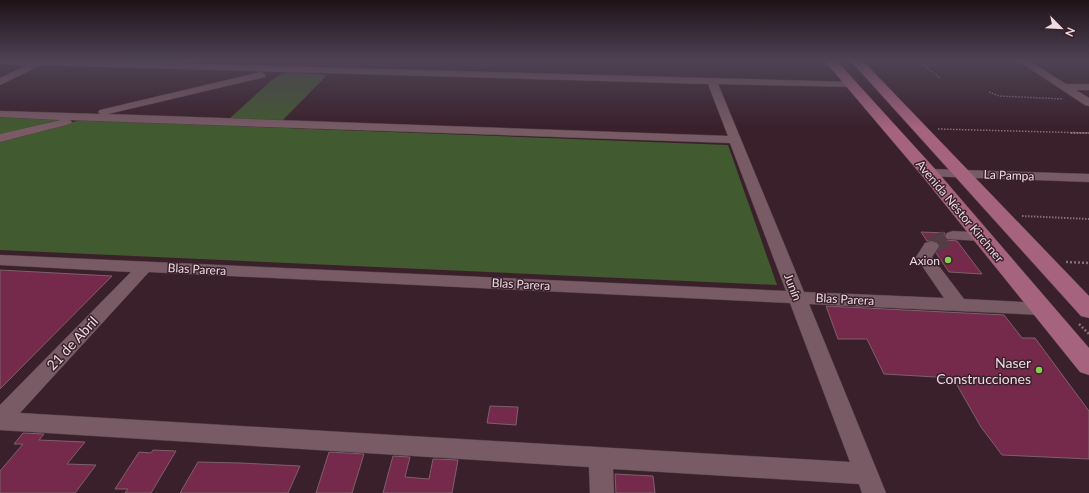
<svg xmlns="http://www.w3.org/2000/svg" width="1089" height="493" viewBox="0 0 1089 493" font-family="Lato,sans-serif">
<style>
.green{fill:#415a2f}
.building{fill:#752a4c;stroke:#7d606a}
.lines{fill:none;stroke-linecap:round;stroke-linejoin:round}
.minor-tunnel{stroke:#543c45;stroke-width:17;stroke-dasharray:17 8;stroke-linecap:butt}
.minor-casing{stroke:#544048;stroke-width:1}
.major-casing{stroke:#544048;stroke-width:1}
.path-far2{stroke:#856f78;stroke-width:1.5;stroke-dasharray:1.5 1.5;stroke-linecap:butt}
.path-far1{stroke:#856f78;stroke-width:2;stroke-dasharray:1.5 1.5;stroke-linecap:butt}
.path{stroke:#856f78;stroke-width:2.5;stroke-dasharray:2 2;stroke-linecap:butt}
.minor{fill:#785b65;fill-rule:evenodd}
.major{fill:#a6637e;fill-rule:evenodd}
.poi-dot{fill:#86cf4b;stroke:#39202a;stroke-width:1.5}
.labels{text-anchor:middle;dominant-baseline:central;stroke-width:3;stroke-linejoin:round;paint-order:stroke}
.street-label{font-size:12px;fill:#ecdbe1;stroke:#39202a}
.poi-label{font-size:12px;fill:#ecdbe1;stroke:#39202a;text-anchor:end}
.near-street-label{font-size:14px;fill:#ecdbe1;stroke:#39202a}
.near-poi-label{font-size:14px;fill:#ecdbe1;stroke:#39202a;text-anchor:end}
</style>
<rect width="100%" height="100%" fill="#39202a"/>
<g class="green">
<path d="M 286,72 L 327,75 L 282,121 L 229,119 L 273,79 Z"/>
<path d="M 0,114 L 84,117 L 0,138 Z"/>
<path d="M 81,120 L 728,145 L 777,285 L 0,250 L 0,140 Z"/>
</g>
<g class="building">
<path d="M 921,232 L 945,233 L 944,237 L 946,240 L 957,241 L 982,274 L 949,272 L 936,253 L 940,247 L 938,242 L 931,240 L 927,241 Z"/>
<path d="M 0,270 L 112,276 L 0,389 Z"/>
<path d="M 826,306 L 1004,315 L 1022,338 L 1035,338 L 1089,411 L 1089,459 L 1002,455 L 981,427 L 953,378 L 884,374 L 867,339 L 838,339 Z"/>
<path d="M 490,406 L 518,407 L 516,425 L 487,423 Z"/>
<path d="M 23,433 L 44,434 L 39,440 L 85,442 L 67,464 L 96,465 L 75,493 L 0,493 L 0,471 L 23,444 L 14,444 Z"/>
<path d="M 153,450 L 176,451 L 151,493 L 125,493 L 128,489 L 115,489 L 139,452 L 151,453 Z"/>
<path d="M 329,452 L 364,454 L 352,493 L 316,493 Z"/>
<path d="M 393,456 L 410,457 L 405,477 L 429,479 L 433,459 L 458,460 L 452,493 L 383,493 Z"/>
<path d="M 198,462 L 241,463 L 300,466 L 288,493 L 180,493 Z"/>
<path d="M 615,474 L 653,476 L 655,493 L 616,493 Z"/>
</g>
<g class="lines">
<path class="minor-tunnel" d="M 931,246 L 953,236"/>
<defs>
<g id="minor">
<path d="M 0,60 L 55,60 L 852,82 L 856,83 L 857,85 L 856,87 L 718,84 L 804,292 L 944,298 L 916,257 L 925,243 L 931,241 L 937,243 L 939,246 L 932,257 L 964,299 L 1042,303 L 1048,305 L 1051,309 L 1048,313 L 1042,315 L 809,304 L 886,493 L 862,493 L 859,484 L 613,469 L 614,493 L 590,493 L 589,467 L 0,430 L 0,405 L 131,272 L 0,265 L 0,255 L 786,291 L 730,143 L 70,120 L 72,122 L 70,124 L 0,142 L 0,134 L 61,120 L 0,117 L 0,111 L 100,114 L 98,112 L 100,110 L 261,72 L 266,75 L 265,77 L 108,114 L 728,136 L 708,84 L 41,65 L 0,85 L 0,78 L 27,65 L 0,64 ZM 149,272 L 790,303 L 850,462 L 20,413 Z"/>
<path d="M 1017,60 L 1028,60 L 1066,84 L 1089,84 L 1089,90 L 1076,90 L 1089,98 L 1089,106 L 1085,105 Z"/>
<path d="M 929,169 L 1089,174 L 1089,182 L 924,176 L 922,173 L 924,170 Z"/>
<path d="M 953,231 L 987,233 L 989,236 L 987,239 L 981,241 L 947,239 L 945,236 L 947,233 Z"/>
</g>
<g id="major">
<path d="M 824,60 L 836,60 L 935,169 L 1089,348 L 1089,375 L 1080,372 L 923,177 Z"/>
<path d="M 850,60 L 862,60 L 1089,296 L 1089,318 L 1081,316 Z"/>
</g>
</defs>
<use href="#minor" class="minor-casing"/>
<use href="#major" class="major-casing"/>
<g class="path-far2">
<path d="M 917,60 L 940,78"/>
<path d="M 989,92 L 999,96 L 1063,99"/>
<path d="M 938,129 L 1089,133"/>
</g>
<g class="path-far1">
<path d="M 1071,133 L 1089,133"/>
<path d="M 1022,216 L 1089,219"/>
</g>
<g class="path">
<path d="M 1066,262 L 1089,263"/>
<path d="M 1079,324 L 1089,334"/>
</g>
<use href="#minor" class="minor"/>
<use href="#major" class="major"/>
</g>
<linearGradient id="sky" x2="0" y2="1"><stop stop-color="#1f1217"/><stop offset="0.47" stop-color="#4e4255"/><stop offset="1" stop-color="#4e4255" stop-opacity="0"/></linearGradient>
<rect width="1089" height="129" fill="url(#sky)"/>
<g class="poi-dot">
<circle cx="948" cy="260" r="4"/>
<circle cx="1039" cy="370" r="4"/>
</g>
<g class="labels">
<g class="street-label">
<text transform="translate(1009 175) rotate(2)">La Pampa</text>
<text transform="translate(960 211) rotate(50)">Avenida Néstor Kirchner</text>
<text transform="translate(197 269) rotate(3)">Blas Parera</text>
<text transform="translate(521 284) rotate(3)">Blas Parera</text>
<text transform="translate(793 287) rotate(69)">Junín</text>
<text transform="translate(845 299) rotate(3)">Blas Parera</text>
</g>
<g class="poi-label">
<text x="940" y="260">Axion</text>
</g>
<g class="near-street-label">
<text transform="translate(72 343) rotate(-47)">21 de Abril</text>
</g>
<g class="near-poi-label">
<text x="1031" y="362">Naser<tspan x="1031" dy="16">Construcciones</tspan></text>
</g>
</g>
<g transform="translate(1061 28) rotate(114)" stroke="#39202a" stroke-width="3" paint-order="stroke">
<path d="M0-3L7 15L0 10L-7 15Z" fill="#ecdbe1"/>
<text y="-6" font-size="11" font-weight="bold" text-anchor="middle" fill="#ecdbe1">N</text>
</g>
</svg>
